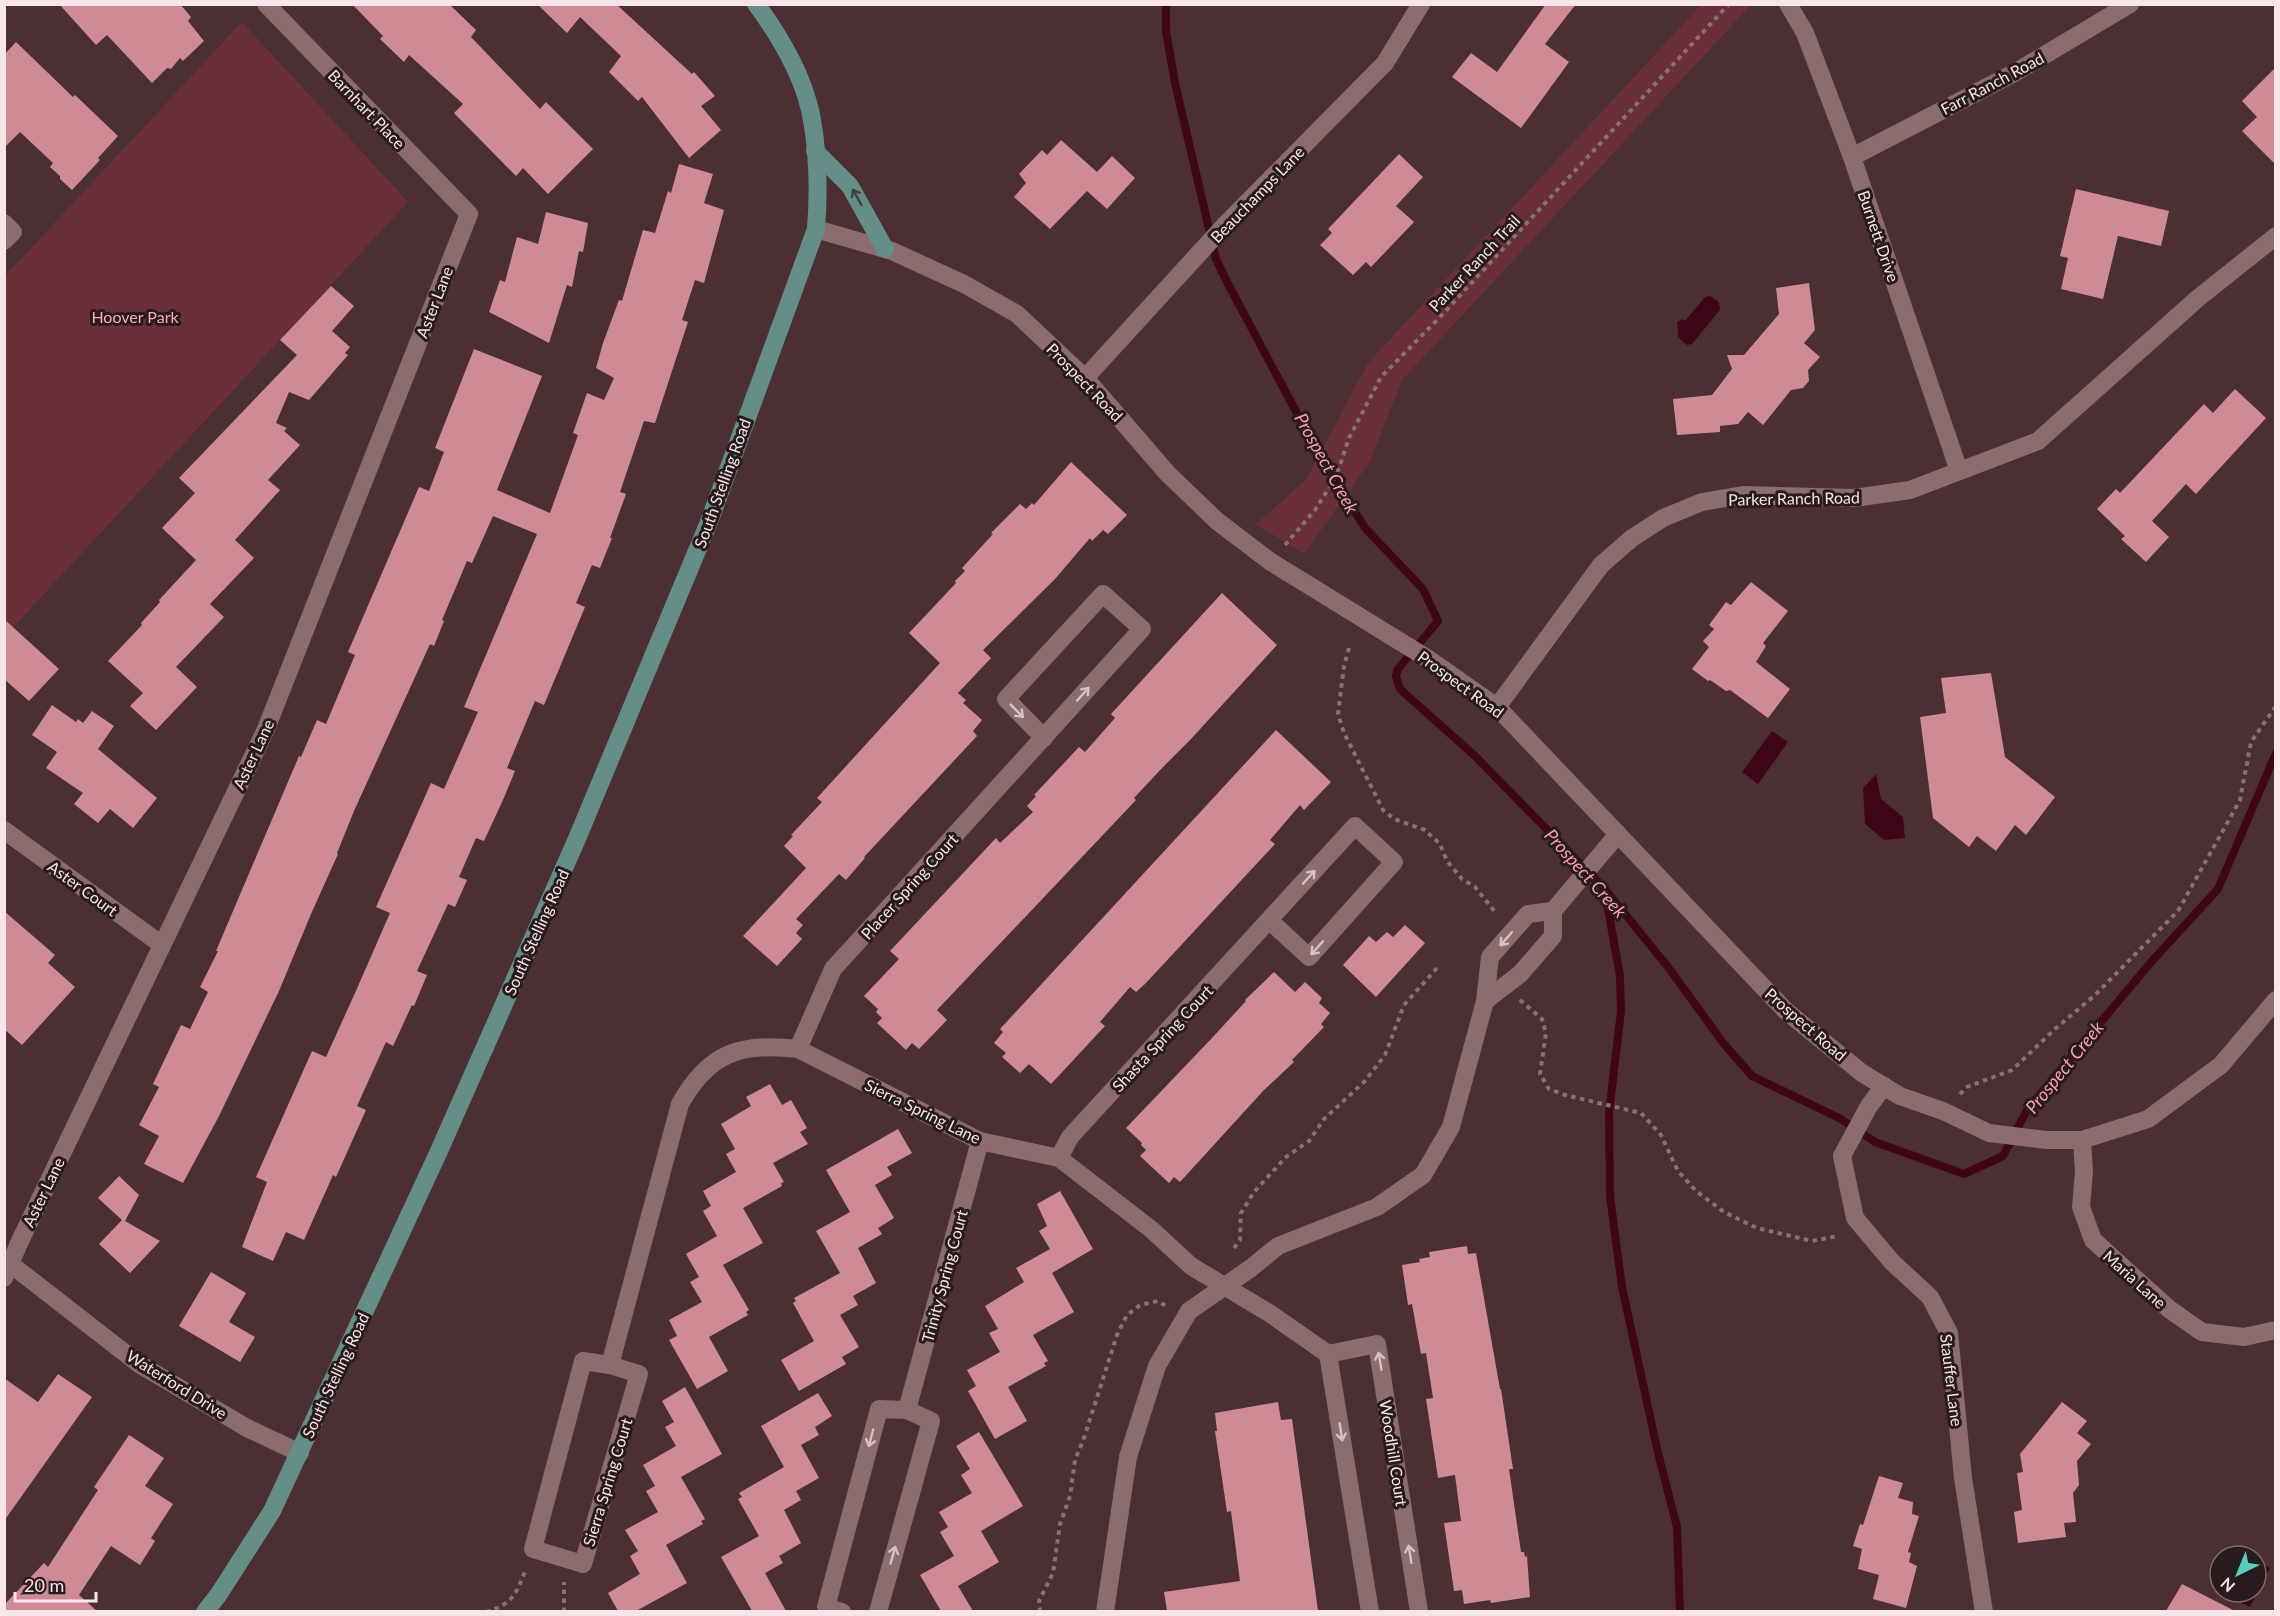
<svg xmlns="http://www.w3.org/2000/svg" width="2280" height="1616" viewBox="0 0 2280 1616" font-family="Lato,sans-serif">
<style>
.green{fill:#6a303a}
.water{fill:#3e0616}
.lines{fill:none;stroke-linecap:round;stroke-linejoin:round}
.stream{stroke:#3e0616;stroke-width:8}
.building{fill:#cf8b95}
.path{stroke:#897174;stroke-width:4;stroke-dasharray:4.5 4.5;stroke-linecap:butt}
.minor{stroke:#8d6c70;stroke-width:18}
.major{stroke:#658e89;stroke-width:18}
.oneway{stroke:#3d4343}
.oneway2{stroke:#d8c1c3}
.labels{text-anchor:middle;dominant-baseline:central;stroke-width:6;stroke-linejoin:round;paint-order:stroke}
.street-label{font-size:16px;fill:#f8e5e7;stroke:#281b1d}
.park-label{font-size:16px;fill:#faadb8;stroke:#281b1d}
.water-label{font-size:18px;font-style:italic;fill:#fe9fad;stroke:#281b1d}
</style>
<rect width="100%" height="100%" fill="#4b2f33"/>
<g class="green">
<path d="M 1701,5 L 1751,5 L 1402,380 L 1369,463 L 1304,554 L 1256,524 L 1306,480 L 1368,363 Z"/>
<path d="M 242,22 L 408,202 L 5,636 L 4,277 Z"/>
</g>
<g class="water">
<path d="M 1710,296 L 1719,302 L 1720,310 L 1692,344 L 1687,345 L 1678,337 L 1677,322 L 1682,319 L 1685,321 L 1705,297 Z"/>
<path d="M 1772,731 L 1788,742 L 1758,784 L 1742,772 Z"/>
<path d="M 1876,774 L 1881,799 L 1903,817 L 1905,838 L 1884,840 L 1865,824 L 1863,788 Z"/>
<path d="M 2256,1560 L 2270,1568 L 2250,1607 L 2232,1598 L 2235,1592 L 2256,1592 Z"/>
</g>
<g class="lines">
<g class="stream">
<path d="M 1166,4 L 1166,31 L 1175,83 L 1216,259 L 1227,282 L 1316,449 L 1365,528 L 1423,589 L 1438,621 L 1398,669 L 1396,676 L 1400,689 L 1475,756 L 1603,887 L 1668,967 L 1724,1044 L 1752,1076 L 1841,1119 L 1875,1142 L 1964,1174 L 2003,1156 L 2027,1110 L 2152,961 L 2218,889 L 2276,753"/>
<path d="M 1605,892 L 1620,976 L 1621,1011 L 1609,1113 L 1610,1196 L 1622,1287 L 1658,1453 L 1677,1527 L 1680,1612"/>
</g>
</g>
<g class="building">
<path d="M 59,4 L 180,4 L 191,17 L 188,21 L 204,41 L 183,61 L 180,58 L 171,69 L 167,68 L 152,83 L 107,35 L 96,45 Z"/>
<path d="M 352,4 L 449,4 L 476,30 L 471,37 L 540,109 L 546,102 L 593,149 L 548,194 L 523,168 L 516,176 L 454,113 L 463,104 L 409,55 L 404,62 L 380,39 L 383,36 Z"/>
<path d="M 537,4 L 616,4 L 692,74 L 694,72 L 715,96 L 701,106 L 721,130 L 689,158 L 642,97 L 638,101 L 609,72 L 621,56 L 580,17 L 567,33 Z"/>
<path d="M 1546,4 L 1576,4 L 1545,44 L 1569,62 L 1521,128 L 1452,77 L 1471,53 L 1497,72 Z"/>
<path d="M 16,42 L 73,97 L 75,95 L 118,136 L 98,158 L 100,160 L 72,190 L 60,179 L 60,176 L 50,167 L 53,163 L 20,132 L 4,148 L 4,55 Z"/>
<path d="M 2276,67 L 2276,165 L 2242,131 L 2257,117 L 2242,101 Z"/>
<path d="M 1061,140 L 1097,172 L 1112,156 L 1135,178 L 1107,209 L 1087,191 L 1050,229 L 1014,197 L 1026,183 L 1019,174 L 1042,150 L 1047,155 Z"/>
<path d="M 1399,154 L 1423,177 L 1396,206 L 1414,222 L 1371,267 L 1366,262 L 1353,275 L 1320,245 L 1332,233 L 1328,229 Z"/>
<path d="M 679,164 L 713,174 L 704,203 L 724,210 L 704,283 L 695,280 L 682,320 L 688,322 L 655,423 L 644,421 L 620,492 L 626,494 L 610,538 L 612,538 L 600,568 L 592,565 L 576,603 L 585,607 L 544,705 L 535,701 L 507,768 L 515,771 L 503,800 L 484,841 L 476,838 L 459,877 L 467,880 L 455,907 L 448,904 L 417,971 L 427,975 L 414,1006 L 412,1005 L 393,1046 L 386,1042 L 357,1106 L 366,1110 L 336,1177 L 333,1175 L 304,1240 L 286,1232 L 273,1261 L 242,1247 L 267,1182 L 256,1177 L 312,1051 L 326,1057 L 355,993 L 390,913 L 376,907 L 431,783 L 444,789 L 478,712 L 464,707 L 537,534 L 493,516 L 472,563 L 467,561 L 442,620 L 444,621 L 434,646 L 430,644 L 354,811 L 337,853 L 338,854 L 311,914 L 279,991 L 219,1116 L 183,1183 L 144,1164 L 159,1136 L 139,1125 L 159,1087 L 153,1084 L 181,1025 L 190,1029 L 208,992 L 200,987 L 218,951 L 216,951 L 299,756 L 301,757 L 317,720 L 326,724 L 355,655 L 348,652 L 419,487 L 429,491 L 444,452 L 435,448 L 474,349 L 542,376 L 497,490 L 550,513 L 578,435 L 573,433 L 587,393 L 604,400 L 614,378 L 596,368 L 603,343 L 619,300 L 622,301 L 643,230 L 655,233 L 668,191 L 671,193 Z"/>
<path d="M 2076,189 L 2169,211 L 2161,246 L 2118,236 L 2103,299 L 2061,289 L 2068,258 L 2060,256 Z"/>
<path d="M 546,212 L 588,223 L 583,252 L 579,251 L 572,287 L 567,285 L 549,343 L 489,312 L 500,280 L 505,282 L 517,237 L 538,244 Z"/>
<path d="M 1809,283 L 1815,330 L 1804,343 L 1820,357 L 1808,370 L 1809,381 L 1803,388 L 1791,390 L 1763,425 L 1748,412 L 1738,424 L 1720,426 L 1720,432 L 1677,435 L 1673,399 L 1712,395 L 1732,369 L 1727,355 L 1744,355 L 1779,314 L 1776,288 Z"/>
<path d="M 331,286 L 354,306 L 332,331 L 350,347 L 345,353 L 348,355 L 309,400 L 289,392 L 276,423 L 287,428 L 284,431 L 300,445 L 268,480 L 280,490 L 235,540 L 254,558 L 210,604 L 224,617 L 176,667 L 197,687 L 156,730 L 130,706 L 143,693 L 108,661 L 142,625 L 141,623 L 160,602 L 159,600 L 196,560 L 162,528 L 195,493 L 179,478 L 297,355 L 280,340 Z"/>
<path d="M 2235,389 L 2266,418 L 2196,494 L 2186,484 L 2152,521 L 2169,537 L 2146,562 L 2121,539 L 2125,536 L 2097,509 L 2116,489 L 2120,493 L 2204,404 L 2213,413 Z"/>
<path d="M 1071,462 L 1127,515 L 1108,534 L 1103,530 L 1092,541 L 1090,538 L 1055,579 L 983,650 L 991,658 L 958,693 L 966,700 L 963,703 L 982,720 L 973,731 L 977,736 L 864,857 L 865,858 L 846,880 L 839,874 L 796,919 L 803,925 L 796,933 L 802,939 L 777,966 L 743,936 L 806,868 L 784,846 L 793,836 L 791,835 L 822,802 L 817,798 L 940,663 L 909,633 L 956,583 L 955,581 L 965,571 L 962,568 L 993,534 L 991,533 L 1020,504 L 1026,509 L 1032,503 L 1034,505 Z"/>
<path d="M 1751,582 L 1788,611 L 1763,643 L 1766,646 L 1756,662 L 1790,689 L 1768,718 L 1730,690 L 1726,691 L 1710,680 L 1708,681 L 1692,669 L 1709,647 L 1703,641 L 1714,629 L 1709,625 L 1726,602 L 1731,605 Z"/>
<path d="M 1222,593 L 1277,645 L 1191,739 L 1163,767 L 1134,798 L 1136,800 L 937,1010 L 947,1020 L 919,1049 L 912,1043 L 906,1050 L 877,1023 L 882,1018 L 876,1012 L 878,1009 L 864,996 L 899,959 L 890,951 L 996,838 L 1000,843 L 1033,812 L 1027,806 L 1036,796 L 1034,795 L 1079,747 L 1085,752 L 1115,718 L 1111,714 Z"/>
<path d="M 4,619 L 59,669 L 29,701 L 4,679 Z"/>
<path d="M 1991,673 L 2005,757 L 2055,797 L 2026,835 L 2015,825 L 1996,851 L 1977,836 L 1969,847 L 1933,818 L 1920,717 L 1946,713 L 1941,678 Z"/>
<path d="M 52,705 L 76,722 L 78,719 L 83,723 L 92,711 L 114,726 L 98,749 L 157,798 L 133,828 L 110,809 L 98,823 L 74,804 L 83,793 L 46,768 L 57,752 L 32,735 Z"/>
<path d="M 1276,730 L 1331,782 L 1304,810 L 1300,805 L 1270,840 L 1275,844 L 1145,984 L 1136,992 L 1130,987 L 1100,1022 L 1105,1026 L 1051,1084 L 1029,1064 L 1020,1073 L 1002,1057 L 1006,1053 L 994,1043 L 1003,1032 L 1000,1029 Z"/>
<path d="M 4,911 L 55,955 L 48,963 L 75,987 L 22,1045 L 4,1029 Z"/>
<path d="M 1405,925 L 1425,943 L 1376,997 L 1343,965 L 1369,936 L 1376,942 L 1387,932 L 1393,937 Z"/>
<path d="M 1274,972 L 1295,992 L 1305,982 L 1322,998 L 1319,1003 L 1330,1013 L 1321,1024 L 1324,1027 L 1292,1060 L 1294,1062 L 1264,1090 L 1180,1182 L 1174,1177 L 1169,1183 L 1140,1156 L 1146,1150 L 1141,1145 L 1142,1143 L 1126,1128 L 1212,1038 L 1246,1001 L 1245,1000 Z"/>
<path d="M 770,1084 L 782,1105 L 791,1100 L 807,1128 L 800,1132 L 808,1144 L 773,1163 L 784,1182 L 781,1183 L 782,1186 L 743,1208 L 763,1243 L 723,1265 L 749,1310 L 746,1312 L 748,1315 L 709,1337 L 728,1371 L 697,1389 L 669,1340 L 677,1336 L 669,1320 L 702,1302 L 690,1282 L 699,1277 L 686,1254 L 717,1236 L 703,1211 L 711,1206 L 703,1191 L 736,1172 L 726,1154 L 735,1149 L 721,1124 L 751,1106 L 746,1097 Z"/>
<path d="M 898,1129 L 912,1153 L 887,1167 L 892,1175 L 875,1185 L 894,1218 L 878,1228 L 882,1234 L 858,1248 L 876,1283 L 853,1296 L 858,1305 L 840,1315 L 859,1347 L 842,1357 L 846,1364 L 799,1391 L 781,1360 L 814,1341 L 793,1303 L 796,1301 L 794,1298 L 840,1273 L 816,1231 L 850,1212 L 826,1170 Z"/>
<path d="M 119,1176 L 139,1195 L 125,1221 L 160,1241 L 130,1273 L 99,1244 L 122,1220 L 98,1198 Z"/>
<path d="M 1060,1191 L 1093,1249 L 1052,1273 L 1074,1312 L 1033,1335 L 1048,1361 L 1044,1363 L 1046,1366 L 1008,1387 L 1027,1421 L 995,1439 L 968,1391 L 976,1386 L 967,1370 L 1000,1352 L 989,1333 L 998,1329 L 985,1306 L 1024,1282 L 1016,1268 L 1050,1249 L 1039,1231 L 1047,1226 L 1037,1204 Z"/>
<path d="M 1467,1246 L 1468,1254 L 1476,1253 L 1500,1389 L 1501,1389 L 1513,1469 L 1509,1469 L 1521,1552 L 1524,1552 L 1525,1557 L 1527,1556 L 1530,1597 L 1491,1603 L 1490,1600 L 1464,1604 L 1462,1590 L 1454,1591 L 1444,1523 L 1461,1521 L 1455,1475 L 1438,1478 L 1426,1399 L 1433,1398 L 1426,1353 L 1421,1354 L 1412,1304 L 1408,1305 L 1402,1265 L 1420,1262 L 1419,1259 L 1430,1257 L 1429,1252 Z"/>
<path d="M 211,1272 L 246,1293 L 229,1322 L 255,1337 L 240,1362 L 179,1326 Z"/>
<path d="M 58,1374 L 92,1397 L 4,1521 L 4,1378 L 38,1402 Z"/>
<path d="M 685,1387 L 722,1454 L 681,1477 L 705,1519 L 701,1521 L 703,1524 L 666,1545 L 687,1583 L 636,1611 L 618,1611 L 608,1593 L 640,1574 L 630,1556 L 638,1551 L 625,1530 L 658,1512 L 646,1491 L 655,1486 L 643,1465 L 676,1446 L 665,1427 L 674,1422 L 662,1401 Z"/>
<path d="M 818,1393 L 832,1416 L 815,1427 L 819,1435 L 801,1445 L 819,1478 L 796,1491 L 801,1500 L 784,1510 L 801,1543 L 779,1556 L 783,1563 L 765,1573 L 786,1611 L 752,1611 L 721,1557 L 759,1536 L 738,1499 L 742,1497 L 739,1493 L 784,1467 L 761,1426 Z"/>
<path d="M 1278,1402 L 1281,1420 L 1292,1419 L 1318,1611 L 1167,1611 L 1164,1592 L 1240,1581 L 1231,1511 L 1227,1512 L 1215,1431 L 1217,1431 L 1215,1413 Z"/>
<path d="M 2062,1402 L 2087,1421 L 2077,1433 L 2091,1444 L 2077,1461 L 2079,1485 L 2073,1493 L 2076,1522 L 2064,1523 L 2066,1537 L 2018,1543 L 2014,1512 L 2022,1510 L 2017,1473 L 2023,1472 L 2020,1454 Z"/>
<path d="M 979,1432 L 1023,1506 L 981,1531 L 999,1562 L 958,1586 L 973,1611 L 941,1611 L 920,1575 L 954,1556 L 940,1532 L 948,1527 L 939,1512 L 972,1493 L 961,1475 L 970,1469 L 956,1446 Z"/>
<path d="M 129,1435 L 164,1458 L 145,1486 L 173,1504 L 151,1538 L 155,1541 L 140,1565 L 111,1546 L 79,1595 L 97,1611 L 4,1611 L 4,1605 L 44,1563 L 48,1567 L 98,1490 L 94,1487 Z"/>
<path d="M 1879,1476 L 1903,1483 L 1898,1498 L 1913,1502 L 1912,1514 L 1919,1516 L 1908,1552 L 1911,1553 L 1909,1562 L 1917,1566 L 1906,1608 L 1873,1599 L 1879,1575 L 1858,1569 L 1862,1549 L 1853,1546 L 1860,1524 L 1863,1525 Z"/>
<path d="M 2182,1584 L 2235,1611 L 2166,1611 Z"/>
</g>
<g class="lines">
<g class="path">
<path d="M 1285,545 L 1315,510 L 1331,485 L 1339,468 L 1349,438 L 1381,377 L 1440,317 L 1729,4"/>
<path d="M 1349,648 L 1344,666 L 1338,714 L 1344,733 L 1383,810 L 1394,819 L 1425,830 L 1440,844 L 1447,861 L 1462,879 L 1475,887 L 1495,912"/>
<path d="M 1520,1000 L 1542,1019 L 1546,1033 L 1540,1074 L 1549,1089 L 1565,1095 L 1641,1113 L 1661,1135 L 1678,1171 L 1696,1191 L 1724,1212 L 1757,1228 L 1812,1241 L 1838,1236"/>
<path d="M 1960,1094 L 1967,1087 L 2012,1070 L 2055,1029 L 2095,995 L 2178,911 L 2240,800 L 2251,742 L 2276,706"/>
<path d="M 1234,1248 L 1240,1240 L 1241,1213 L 1254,1192 L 1286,1157 L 1309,1141 L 1324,1119 L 1364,1082 L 1385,1055 L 1404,1005 L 1437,968"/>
<path d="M 486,1612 C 513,1604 516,1594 526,1569"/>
<path d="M 564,1612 L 564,1582"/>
<path d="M 1040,1612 L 1039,1601 L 1053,1573 L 1060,1524 L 1070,1496 L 1075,1460 L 1083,1441 L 1117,1335 L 1127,1315 L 1140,1305 L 1158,1301 L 1166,1306"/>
</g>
<g class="minor">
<path d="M 1788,4 L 1805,33 L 1852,157 L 1959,471"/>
<path d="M 1852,157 L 2016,72 L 2130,4"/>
<path d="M 4,223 L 13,232 L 4,241"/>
<path d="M 816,229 L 892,251 L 964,284 L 1017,314 L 1085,378 L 1168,474 L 1217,521 L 1271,562 L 1430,660 L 1497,707 L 1786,1011 L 1862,1073 L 1900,1096 L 1943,1111 L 1989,1133 L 2046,1140 L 2082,1140 L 2148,1119 L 2221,1065 L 2276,1000"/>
<path d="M 1085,378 L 1225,225 L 1385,63 L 1421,4"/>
<path d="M 1497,707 L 1601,565 L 1632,538 L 1663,518 L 1702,502 L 1743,495 L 1854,498 L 1910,490 L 2038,441 L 2197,299 L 2276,236"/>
<path d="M 4,830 L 162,945"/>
<path d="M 1485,1001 L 1520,974 L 1553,936 L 1553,911 L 1618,834"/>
<path d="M 798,1049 L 833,969 L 1142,629 L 1103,594 L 1006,699 L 1044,738"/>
<path d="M 1884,1086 L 1869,1106 L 1842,1156 L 1855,1218 L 1892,1262 L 1930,1297 L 1949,1333 L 1963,1478 L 1984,1612"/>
<path d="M 2082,1140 L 2084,1172 L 2081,1207 L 2093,1240 L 2169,1309 L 2202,1332 L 2244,1337 L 2276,1330"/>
<path d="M 1059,1158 L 1070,1137 L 1355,826 L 1394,862 L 1309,957 L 1270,921"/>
<path d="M 4,1259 L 139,1364 L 247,1428 L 300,1453"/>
<path d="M 4,1278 L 20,1241 L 266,729 L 469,214 L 266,4"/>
<path d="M 1328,1354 L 1377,1344 L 1419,1612"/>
<path d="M 583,1361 L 610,1365 L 639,1374 L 583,1564 L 533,1549 Z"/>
<path d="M 610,1365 L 680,1104 C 709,1052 742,1042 798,1049 L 980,1141 L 1059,1158 L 1152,1230 L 1191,1266 L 1269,1313 L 1328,1354 L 1370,1612"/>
<path d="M 907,1410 L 980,1141"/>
<path d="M 842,1612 L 826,1607 L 879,1409 L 907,1410 L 931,1421 L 878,1612"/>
<path d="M 1105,1612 L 1128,1457 L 1157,1366 L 1189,1311 L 1251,1268 L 1278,1246 L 1377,1207 L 1423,1175 L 1451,1127 L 1485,1001 L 1490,957 L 1528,914 L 1553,911"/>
</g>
<g class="major">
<path d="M 815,151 L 850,186 L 885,249"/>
<path d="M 205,1612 L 219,1594 L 272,1511 L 439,1151 L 576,841 L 709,522 L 816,229 C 819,192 818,146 810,110 C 801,72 779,35 756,4"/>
</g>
</g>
<defs><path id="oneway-shaft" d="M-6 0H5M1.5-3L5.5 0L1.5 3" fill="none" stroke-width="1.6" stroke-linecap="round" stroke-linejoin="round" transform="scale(1.5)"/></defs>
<use class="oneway" href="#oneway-shaft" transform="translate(857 197) rotate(-119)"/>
<g class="oneway2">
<use href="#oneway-shaft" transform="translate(1083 694) rotate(-48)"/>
<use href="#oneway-shaft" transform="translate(1017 711) rotate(45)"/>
<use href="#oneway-shaft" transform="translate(1309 877) rotate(-48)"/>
<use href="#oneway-shaft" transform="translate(1506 939) rotate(131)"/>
<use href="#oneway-shaft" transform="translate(1317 948) rotate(132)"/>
<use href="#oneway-shaft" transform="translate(1380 1361) rotate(-99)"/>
<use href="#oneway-shaft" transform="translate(1341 1432) rotate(81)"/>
<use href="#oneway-shaft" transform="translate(871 1438) rotate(105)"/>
<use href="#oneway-shaft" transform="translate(1410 1554) rotate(-99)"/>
<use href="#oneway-shaft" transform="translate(893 1555) rotate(-74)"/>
</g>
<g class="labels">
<g class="street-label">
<text transform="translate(1992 83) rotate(-28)">Farr Ranch Road</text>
<text transform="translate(367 109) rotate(46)">Barnhart Place</text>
<text transform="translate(1257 194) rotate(-46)">Beauchamps Lane</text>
<text transform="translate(1879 236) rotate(71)">Burnett Drive</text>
<text transform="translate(1474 263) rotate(-47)">Parker Ranch Trail</text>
<text transform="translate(434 302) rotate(-69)">Aster Lane</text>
<text transform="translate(1085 382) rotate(46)">Prospect Road</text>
<text transform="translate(722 483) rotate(-70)">South Stelling Road</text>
<text transform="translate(1794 498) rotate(-1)">Parker Ranch Road</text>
<text transform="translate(1461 684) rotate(36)">Prospect Road</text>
<text transform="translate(253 754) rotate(-65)">Aster Lane</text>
<text transform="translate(909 886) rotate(-48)">Placer Spring Court</text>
<text transform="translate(83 888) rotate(36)">Aster Court</text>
<text transform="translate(536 932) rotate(-66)">South Stelling Road</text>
<text transform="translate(1806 1024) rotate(41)">Prospect Road</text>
<text transform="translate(1162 1038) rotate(-47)">Shasta Spring Court</text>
<text transform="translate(923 1111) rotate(26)">Sierra Spring Lane</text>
<text transform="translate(43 1192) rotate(-64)">Aster Lane</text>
<text transform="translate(944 1276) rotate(-75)">Trinity Spring Court</text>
<text transform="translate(2135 1279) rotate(42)">Maria Lane</text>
<text transform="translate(335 1375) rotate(-65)">South Stelling Road</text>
<text transform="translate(1952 1380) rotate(83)">Stauffer Lane</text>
<text transform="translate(177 1384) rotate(32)">Waterford Drive</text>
<text transform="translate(1394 1453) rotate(81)">Woodhill Court</text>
<text transform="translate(607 1482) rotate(-73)">Sierra Spring Court</text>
</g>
<g class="park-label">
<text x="135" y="316">Hoover Park</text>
</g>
<g class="water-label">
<text transform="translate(1327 463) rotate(61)">Prospect Creek</text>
<text transform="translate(1586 873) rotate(48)">Prospect Creek</text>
<text transform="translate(2064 1067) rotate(-51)">Prospect Creek</text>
</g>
</g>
<rect width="2280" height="1616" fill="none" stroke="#f8e5e7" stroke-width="12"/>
<g transform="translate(2238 1574) rotate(223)"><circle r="28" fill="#281b1d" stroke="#7b6c6e" stroke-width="1.5"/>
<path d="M0-4.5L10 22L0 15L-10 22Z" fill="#59cebe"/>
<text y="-9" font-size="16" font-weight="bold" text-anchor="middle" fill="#f8e5e7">N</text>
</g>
<path d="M15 1592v9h81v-9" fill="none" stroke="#f8e5e7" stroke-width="3"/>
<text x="24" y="1592" font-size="18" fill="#f8e5e7" stroke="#281b1d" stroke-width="4.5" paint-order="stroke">20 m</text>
</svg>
